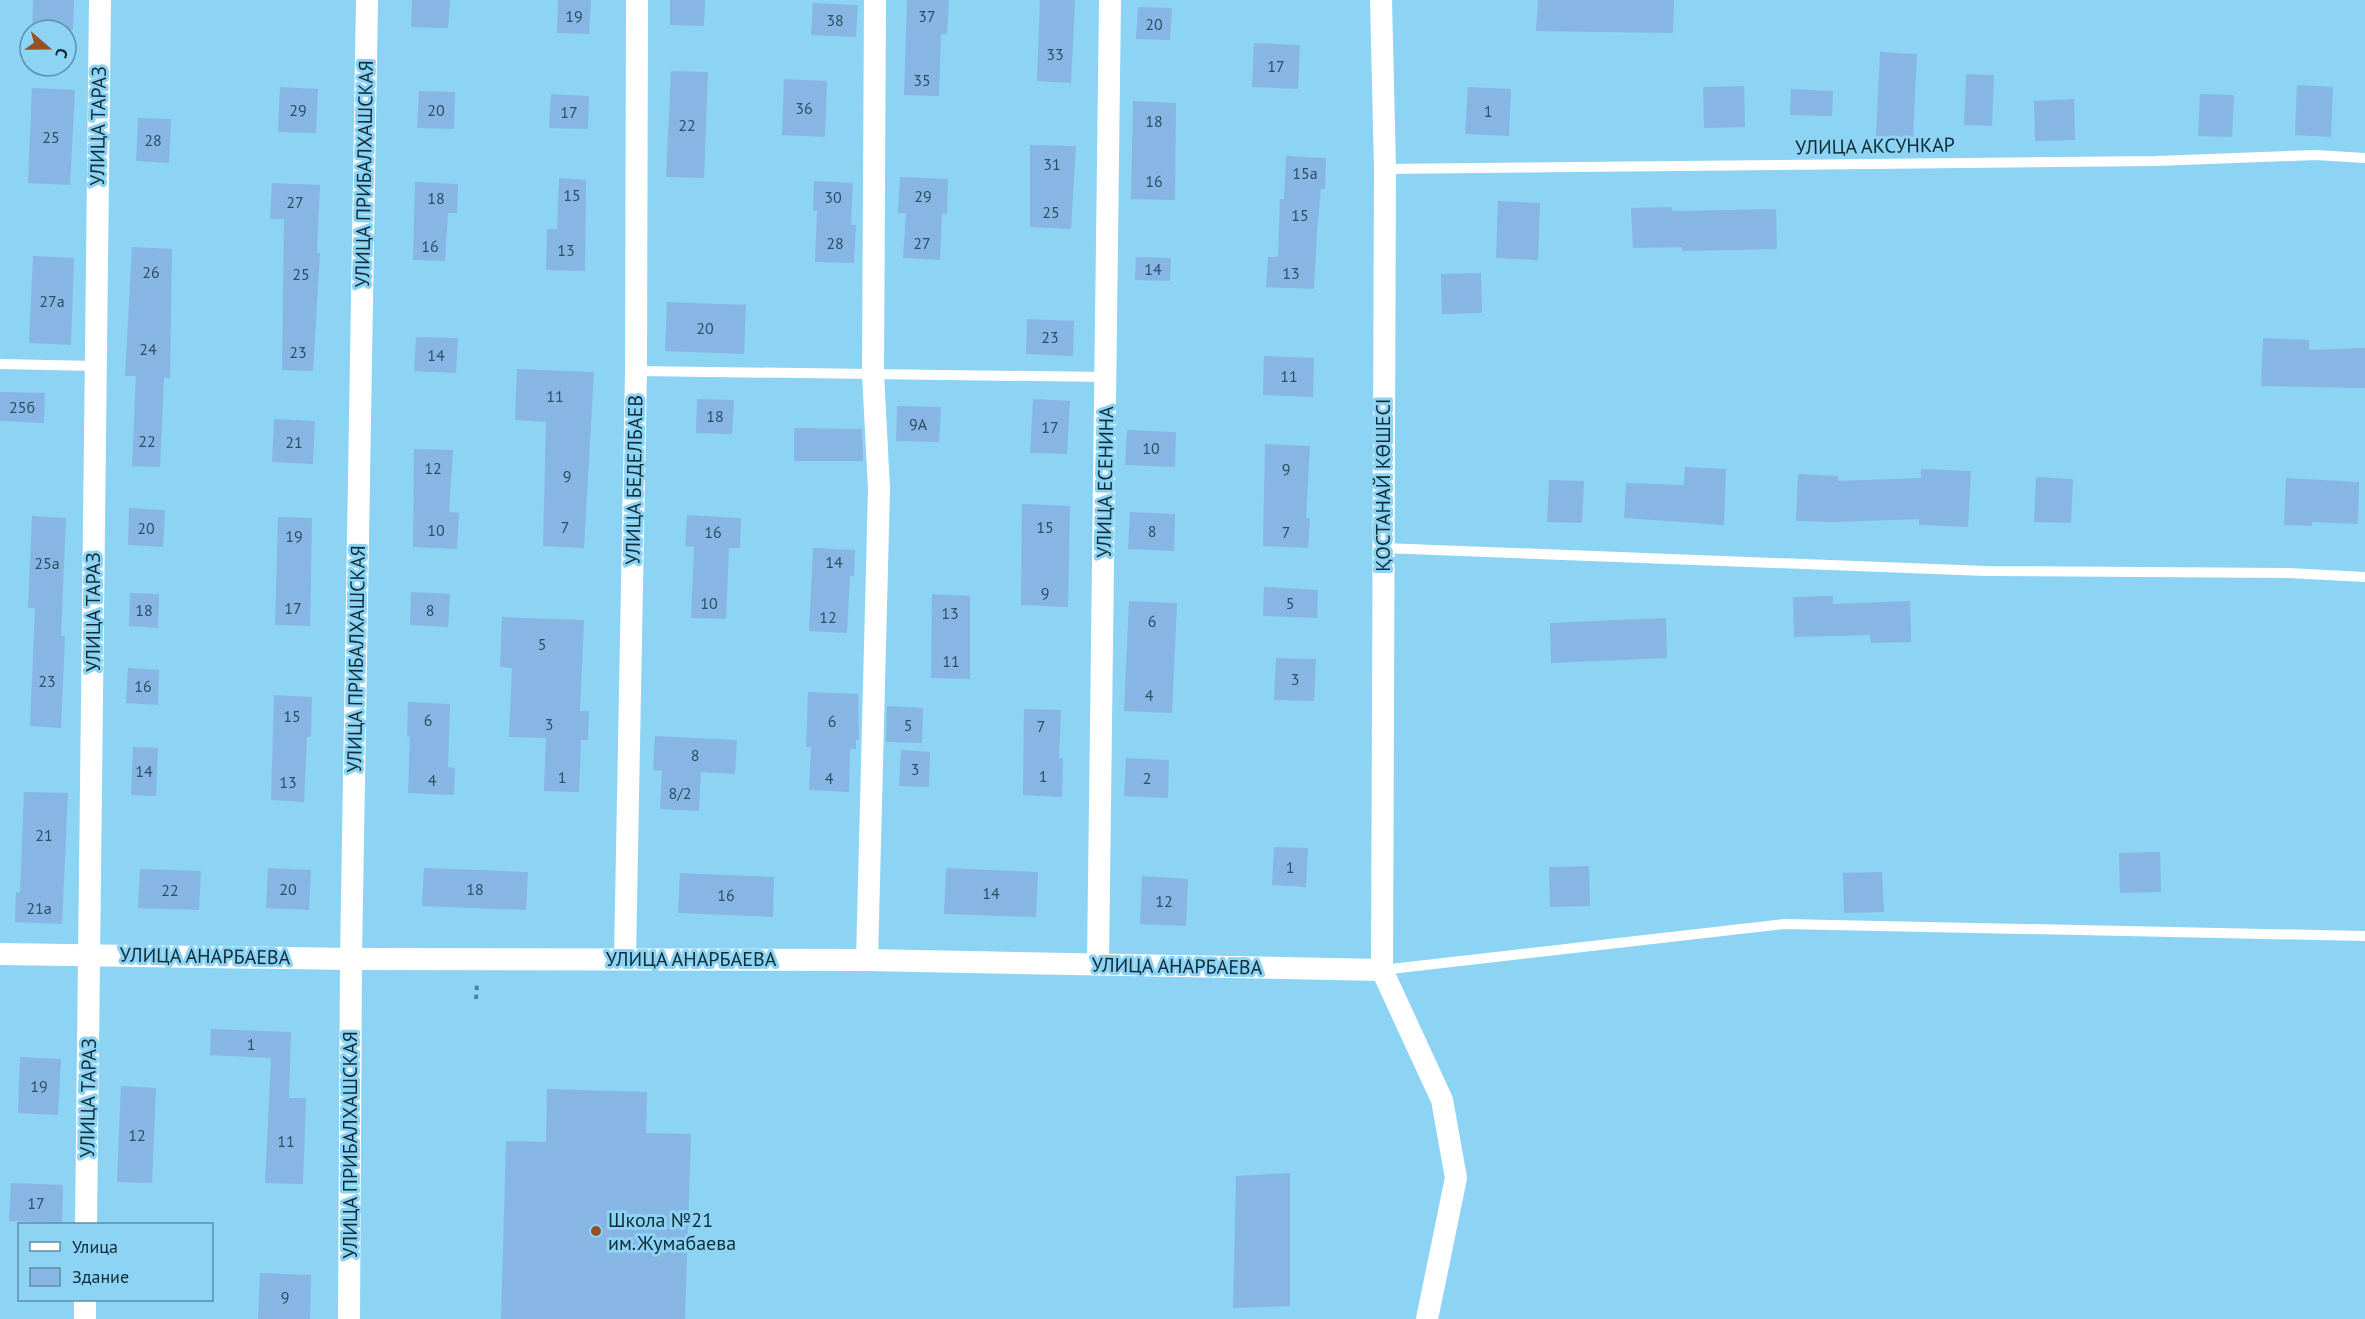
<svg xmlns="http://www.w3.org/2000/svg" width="2365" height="1319" viewBox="0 0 2365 1319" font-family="'PT Sans',sans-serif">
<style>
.building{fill:#87b6e4}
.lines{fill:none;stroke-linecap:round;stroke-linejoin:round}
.path{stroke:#508299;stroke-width:4;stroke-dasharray:4.5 4.5;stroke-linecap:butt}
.service{stroke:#fff;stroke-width:10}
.minor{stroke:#fff;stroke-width:22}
.poi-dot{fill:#975128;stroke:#8dd3f3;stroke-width:2}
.labels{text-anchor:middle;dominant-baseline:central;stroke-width:6;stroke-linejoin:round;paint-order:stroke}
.number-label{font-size:16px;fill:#2d4e63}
.street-label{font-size:20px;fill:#0f2c38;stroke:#8dd3f3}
.poi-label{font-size:20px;fill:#0f2c38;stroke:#8dd3f3;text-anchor:start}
</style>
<rect width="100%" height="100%" fill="#8dd3f3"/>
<g class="building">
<path d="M 33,0 L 74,0 L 73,30 L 32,30 Z"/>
<path d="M 412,0 L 450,0 L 448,28 L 411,27 Z"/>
<path d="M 558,0 L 591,0 L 589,34 L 557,33 Z"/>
<path d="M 670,0 L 705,0 L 704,26 L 670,25 Z"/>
<path d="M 907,0 L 949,0 L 947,34 L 941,34 L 939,96 L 904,95 Z"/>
<path d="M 1040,0 L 1075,0 L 1071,83 L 1037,81 Z"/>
<path d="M 1538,0 L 1674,0 L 1673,33 L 1536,31 Z"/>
<path d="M 813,3 L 858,5 L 856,37 L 811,35 Z"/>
<path d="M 1138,7 L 1172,8 L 1170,40 L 1136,39 Z"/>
<path d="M 1254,43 L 1300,45 L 1298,89 L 1252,87 Z"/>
<path d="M 1880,52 L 1917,54 L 1913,137 L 1876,136 Z"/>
<path d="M 671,71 L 708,72 L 704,178 L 666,177 Z"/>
<path d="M 1966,74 L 1994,75 L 1992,126 L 1964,125 Z"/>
<path d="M 784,79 L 827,81 L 825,137 L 782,135 Z"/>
<path d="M 2297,85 L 2333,87 L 2331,137 L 2295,135 Z"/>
<path d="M 1744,86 L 1745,127 L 1704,128 L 1703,87 Z"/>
<path d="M 280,87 L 318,89 L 316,133 L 278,132 Z"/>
<path d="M 1468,87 L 1511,89 L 1509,136 L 1465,134 Z"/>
<path d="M 32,88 L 75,90 L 70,185 L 28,183 Z"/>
<path d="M 1791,89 L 1833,91 L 1832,116 L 1790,115 Z"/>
<path d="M 419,91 L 455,92 L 454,129 L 417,128 Z"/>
<path d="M 551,94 L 589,96 L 588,129 L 549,128 Z"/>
<path d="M 2200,94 L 2234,95 L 2232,137 L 2198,136 Z"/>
<path d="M 2074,99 L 2075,140 L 2035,141 L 2034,101 Z"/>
<path d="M 1133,101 L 1176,103 L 1175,200 L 1131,199 Z"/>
<path d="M 138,118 L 171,119 L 169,163 L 136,161 Z"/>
<path d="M 1030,145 L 1076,146 L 1071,229 L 1030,227 Z"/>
<path d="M 1286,156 L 1326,158 L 1325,189 L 1321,189 L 1317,231 L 1314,289 L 1266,287 L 1268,257 L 1278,257 L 1280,199 L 1284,199 Z"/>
<path d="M 900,177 L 948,179 L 947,214 L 942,214 L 940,260 L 903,258 L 906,213 L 898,213 Z"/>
<path d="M 559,178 L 586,180 L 585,271 L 546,270 L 547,229 L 557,229 Z"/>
<path d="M 814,181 L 853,183 L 851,225 L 856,225 L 854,263 L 815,262 L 817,211 L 813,211 Z"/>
<path d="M 415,182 L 458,184 L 457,213 L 448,213 L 445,261 L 413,260 Z"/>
<path d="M 272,183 L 320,185 L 317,252 L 320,253 L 313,371 L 282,370 L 284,219 L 270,219 Z"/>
<path d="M 1498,201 L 1540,203 L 1538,260 L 1496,258 Z"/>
<path d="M 1672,207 L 1672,211 L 1776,209 L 1777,249 L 1682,251 L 1682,247 L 1633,248 L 1631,208 Z"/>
<path d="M 132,247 L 172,249 L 170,378 L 164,378 L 160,467 L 132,466 L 136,376 L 125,376 Z"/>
<path d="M 33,256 L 74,258 L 71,345 L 29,343 Z"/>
<path d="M 1136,257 L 1171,258 L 1170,281 L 1135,280 Z"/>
<path d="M 1481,273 L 1482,313 L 1442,314 L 1441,274 Z"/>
<path d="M 667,302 L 746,305 L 744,354 L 665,351 Z"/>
<path d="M 1027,319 L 1074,321 L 1073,356 L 1026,354 Z"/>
<path d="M 416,337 L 458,338 L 456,373 L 414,371 Z"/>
<path d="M 2263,338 L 2309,340 L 2309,350 L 2365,348 L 2365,388 L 2261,386 Z"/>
<path d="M 1264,356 L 1314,358 L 1313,397 L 1263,395 Z"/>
<path d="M 517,369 L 594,372 L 584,548 L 543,546 L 546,422 L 515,420 Z"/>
<path d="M 0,392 L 45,393 L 44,423 L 0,421 Z"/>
<path d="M 697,399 L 734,400 L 732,434 L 696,433 Z"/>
<path d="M 1033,399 L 1070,401 L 1067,454 L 1030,453 Z"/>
<path d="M 897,406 L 941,407 L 939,442 L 896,441 Z"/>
<path d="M 274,419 L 315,421 L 313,464 L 272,462 Z"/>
<path d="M 794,428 L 862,429 L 863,461 L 794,461 Z"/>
<path d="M 1127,430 L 1176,432 L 1175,467 L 1125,465 Z"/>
<path d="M 1265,444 L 1310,446 L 1306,518 L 1310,518 L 1308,548 L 1263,546 Z"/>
<path d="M 414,449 L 453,450 L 449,512 L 459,513 L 457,549 L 413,547 Z"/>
<path d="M 1685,467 L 1726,469 L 1724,525 L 1624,518 L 1626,483 L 1684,485 Z"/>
<path d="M 1921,469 L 1971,471 L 1968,527 L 1919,525 L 1919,519 L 1836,522 L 1796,521 L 1798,474 L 1838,476 L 1838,481 L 1921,478 Z"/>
<path d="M 2036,477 L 2073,479 L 2071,523 L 2034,522 Z"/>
<path d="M 2286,478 L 2359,482 L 2358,524 L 2312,522 L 2312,526 L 2284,525 Z"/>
<path d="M 1549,480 L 1584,481 L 1582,523 L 1547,522 Z"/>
<path d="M 1022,504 L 1070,506 L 1068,607 L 1021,605 Z"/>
<path d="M 129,508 L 165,510 L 163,547 L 128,545 Z"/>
<path d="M 1130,512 L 1175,514 L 1174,551 L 1128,549 Z"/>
<path d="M 687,515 L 741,518 L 740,548 L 729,548 L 726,619 L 691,618 L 694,547 L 685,546 Z"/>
<path d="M 32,516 L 66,518 L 61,636 L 65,636 L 61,728 L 30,726 L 35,608 L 28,608 Z"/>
<path d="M 278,517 L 312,518 L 310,626 L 275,625 Z"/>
<path d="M 813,548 L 855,550 L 854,576 L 850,576 L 847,633 L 809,631 Z"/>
<path d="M 1264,587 L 1318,590 L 1317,618 L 1263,616 Z"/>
<path d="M 411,592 L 450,594 L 448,627 L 410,625 Z"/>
<path d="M 130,593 L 159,594 L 158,628 L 129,626 Z"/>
<path d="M 932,594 L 970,596 L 970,679 L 931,678 Z"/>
<path d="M 1833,596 L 1833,604 L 1910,601 L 1911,642 L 1871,643 L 1870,635 L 1794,637 L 1793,597 Z"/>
<path d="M 1129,601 L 1177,603 L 1172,713 L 1124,711 Z"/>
<path d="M 502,617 L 584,620 L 580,711 L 589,711 L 588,740 L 581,740 L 579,792 L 544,791 L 546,738 L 509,737 L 512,668 L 500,667 Z"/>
<path d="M 1666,618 L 1667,658 L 1551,663 L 1550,623 Z"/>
<path d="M 1276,658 L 1316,659 L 1314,701 L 1274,700 Z"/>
<path d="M 128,668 L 159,670 L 158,705 L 126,703 Z"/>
<path d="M 808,692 L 858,694 L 859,740 L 856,740 L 856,749 L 850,749 L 849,792 L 809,790 L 811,747 L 806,747 Z"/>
<path d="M 274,695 L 312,697 L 311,737 L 307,737 L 304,802 L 271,800 Z"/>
<path d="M 408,702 L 450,704 L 448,767 L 455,768 L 454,795 L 408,793 L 410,737 L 407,737 Z"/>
<path d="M 887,706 L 923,708 L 922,743 L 886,742 Z"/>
<path d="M 1024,709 L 1061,710 L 1059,758 L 1063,758 L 1062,797 L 1023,795 Z"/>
<path d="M 655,736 L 737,740 L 735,774 L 701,772 L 699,811 L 660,809 L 662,771 L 653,770 Z"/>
<path d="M 133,747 L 158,748 L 156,796 L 131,795 Z"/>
<path d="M 901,750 L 930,752 L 929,787 L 899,786 Z"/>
<path d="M 1126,758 L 1169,760 L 1168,798 L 1124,796 Z"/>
<path d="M 24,792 L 68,793 L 62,924 L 15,922 L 16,892 L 20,893 Z"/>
<path d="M 1274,847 L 1308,848 L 1306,887 L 1272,885 Z"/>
<path d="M 2160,852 L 2161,892 L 2120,893 L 2119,853 Z"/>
<path d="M 1589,866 L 1590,906 L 1550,907 L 1549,867 Z"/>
<path d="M 268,868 L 311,870 L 309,910 L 266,908 Z"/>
<path d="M 424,868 L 528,872 L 526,910 L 422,906 Z"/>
<path d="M 946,868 L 1038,872 L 1036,917 L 944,914 Z"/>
<path d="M 140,869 L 201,871 L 199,910 L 138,908 Z"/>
<path d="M 1882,872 L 1884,912 L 1844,913 L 1843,873 Z"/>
<path d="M 680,873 L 774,877 L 773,917 L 678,913 Z"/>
<path d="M 1142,876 L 1188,879 L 1186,926 L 1140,924 Z"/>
<path d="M 211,1029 L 291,1032 L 289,1098 L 306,1098 L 303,1184 L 265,1183 L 271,1058 L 210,1055 Z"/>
<path d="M 20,1057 L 61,1059 L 58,1115 L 18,1113 Z"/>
<path d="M 121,1086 L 156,1088 L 152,1183 L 117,1182 Z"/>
<path d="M 547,1089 L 647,1092 L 646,1133 L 691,1134 L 685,1319 L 501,1319 L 506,1141 L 546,1142 Z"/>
<path d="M 1290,1173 L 1290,1306 L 1233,1308 L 1236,1176 Z"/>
<path d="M 11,1183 L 63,1185 L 62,1223 L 9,1221 Z"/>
<path d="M 260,1273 L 311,1275 L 310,1319 L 258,1319 Z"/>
</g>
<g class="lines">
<path class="path" d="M 476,999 L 477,982"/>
<g class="service">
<path d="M 1385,169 L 2156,161 L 2316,155 L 2365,158"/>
<path d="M 0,364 L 95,366"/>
<path d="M 636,371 L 1106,377"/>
<path d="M 1383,548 L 1986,571 L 2288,573 L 2365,577"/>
<path d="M 1382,970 L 1784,924 L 2365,936"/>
</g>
<g class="minor">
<path d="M 1381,0 L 1385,169 L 1382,970 L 1442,1100 L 1456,1178 L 1427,1319"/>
<path d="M 0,954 L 351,959 L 867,960 L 1382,970"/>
<path d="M 625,959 L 636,371 L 637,0"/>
<path d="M 867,960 L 879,489 L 873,373 L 875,0"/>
<path d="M 1098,964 L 1110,0"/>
<path d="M 86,1224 L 100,0"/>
<path d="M 85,1319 L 85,1300"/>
<path d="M 349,1319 L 351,959 L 367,0"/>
</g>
</g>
<circle class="poi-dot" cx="596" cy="1231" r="6"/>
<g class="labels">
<g class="number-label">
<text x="574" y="16">19</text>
<text x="927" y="16">37</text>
<text x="835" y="20">38</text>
<text x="1154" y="24">20</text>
<text x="1055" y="54">33</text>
<text x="1276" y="66">17</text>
<text x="922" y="80">35</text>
<text x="804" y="108">36</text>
<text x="298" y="110">29</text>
<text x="436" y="110">20</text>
<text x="1488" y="111">1</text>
<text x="569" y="112">17</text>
<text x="1154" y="121">18</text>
<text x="687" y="125">22</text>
<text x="51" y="137">25</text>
<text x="153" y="140">28</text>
<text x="1052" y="164">31</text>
<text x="1305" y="173">15а</text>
<text x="1154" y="181">16</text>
<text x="572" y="195">15</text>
<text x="923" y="196">29</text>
<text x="833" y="197">30</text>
<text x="436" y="198">18</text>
<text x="295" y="202">27</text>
<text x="1051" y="212">25</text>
<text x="1300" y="215">15</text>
<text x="835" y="243">28</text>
<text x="922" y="243">27</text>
<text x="430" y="246">16</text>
<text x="566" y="250">13</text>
<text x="1153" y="269">14</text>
<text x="151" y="272">26</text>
<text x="1291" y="273">13</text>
<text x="301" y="274">25</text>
<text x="52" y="301">27а</text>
<text x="705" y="328">20</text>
<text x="1050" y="337">23</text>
<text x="148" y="349">24</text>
<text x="298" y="352">23</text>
<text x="436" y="355">14</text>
<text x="1289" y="376">11</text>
<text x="555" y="396">11</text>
<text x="22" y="407">25б</text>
<text x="715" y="416">18</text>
<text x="918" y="424">9А</text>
<text x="1050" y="427">17</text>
<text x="147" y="441">22</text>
<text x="294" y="442">21</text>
<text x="1151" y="448">10</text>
<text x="433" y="468">12</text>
<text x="1286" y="469">9</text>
<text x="567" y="476">9</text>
<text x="565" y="527">7</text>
<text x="1045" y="527">15</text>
<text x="146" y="528">20</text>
<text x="436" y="530">10</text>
<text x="1152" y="531">8</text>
<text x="713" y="532">16</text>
<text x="1286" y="532">7</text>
<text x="294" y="536">19</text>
<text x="834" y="562">14</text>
<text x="47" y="563">25а</text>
<text x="1045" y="593">9</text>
<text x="709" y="603">10</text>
<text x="1290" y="603">5</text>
<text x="293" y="608">17</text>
<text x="144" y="610">18</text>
<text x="430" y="610">8</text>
<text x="950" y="613">13</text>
<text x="828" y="617">12</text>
<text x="1152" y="621">6</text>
<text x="542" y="644">5</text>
<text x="951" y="661">11</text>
<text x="1295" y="679">3</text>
<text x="47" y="681">23</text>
<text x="143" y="686">16</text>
<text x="1149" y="695">4</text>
<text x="292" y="716">15</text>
<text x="428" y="720">6</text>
<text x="832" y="721">6</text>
<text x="549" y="724">3</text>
<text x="908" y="725">5</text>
<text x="1041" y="726">7</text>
<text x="695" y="755">8</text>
<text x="915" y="769">3</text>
<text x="144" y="771">14</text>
<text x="1043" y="776">1</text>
<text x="562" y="777">1</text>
<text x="829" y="778">4</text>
<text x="1147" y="778">2</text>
<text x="432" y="780">4</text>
<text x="288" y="782">13</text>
<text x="680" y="793">8/2</text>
<text x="44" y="835">21</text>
<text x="1290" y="867">1</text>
<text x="288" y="889">20</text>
<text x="475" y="889">18</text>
<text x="170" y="890">22</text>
<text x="991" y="893">14</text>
<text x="726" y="895">16</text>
<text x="1164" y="901">12</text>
<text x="39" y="908">21а</text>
<text x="251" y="1044">1</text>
<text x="39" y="1086">19</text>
<text x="137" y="1135">12</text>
<text x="286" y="1141">11</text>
<text x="36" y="1203">17</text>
<text x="285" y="1297">9</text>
</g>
<g class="street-label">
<text transform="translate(98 126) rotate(-89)">УЛИЦА ТАРАЗ</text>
<text transform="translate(1875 146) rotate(-1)">УЛИЦА АКСУНКАР</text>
<text transform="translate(364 174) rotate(-89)">УЛИЦА ПРИБАЛХАШСКАЯ</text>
<text transform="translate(634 480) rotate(-89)">УЛИЦА БЕДЕЛБАЕВ</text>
<text transform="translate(1105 482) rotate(-89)">УЛИЦА ЕСЕНИНА</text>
<text transform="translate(1383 485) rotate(-90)">ҚОСТАНАЙ КӨШЕСІ</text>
<text transform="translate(93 612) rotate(-90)">УЛИЦА ТАРАЗ</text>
<text transform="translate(356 659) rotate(-89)">УЛИЦА ПРИБАЛХАШСКАЯ</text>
<text transform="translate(205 956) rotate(1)">УЛИЦА АНАРБАЕВА</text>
<text x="691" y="959">УЛИЦА АНАРБАЕВА</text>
<text transform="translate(1177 966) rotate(1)">УЛИЦА АНАРБАЕВА</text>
<text transform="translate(88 1098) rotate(-89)">УЛИЦА ТАРАЗ</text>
<text transform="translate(350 1145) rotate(-90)">УЛИЦА ПРИБАЛХАШСКАЯ</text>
</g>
<g class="poi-label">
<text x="608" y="1220">Школа №21<tspan x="608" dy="23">им.Жумабаева</tspan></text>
</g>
</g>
<rect x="18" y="1223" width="195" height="78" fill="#8dd3f3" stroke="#5b90a8" stroke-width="1.5"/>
<rect x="30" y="1242" width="30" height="9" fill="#ffffff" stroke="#5b90a8" stroke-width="1.5"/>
<text x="72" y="1253" font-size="18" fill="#0f2c38">Улица</text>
<rect x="30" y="1268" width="30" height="18" fill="#87b6e4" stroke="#5b90a8" stroke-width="1.5"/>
<text x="72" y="1283" font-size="18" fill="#0f2c38">Здание</text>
<g transform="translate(48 48) rotate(110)"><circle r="28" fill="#8dd3f3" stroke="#5b90a8" stroke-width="1.5"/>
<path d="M0-4.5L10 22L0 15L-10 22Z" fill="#975128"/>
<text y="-9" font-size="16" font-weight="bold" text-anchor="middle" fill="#0f2c38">С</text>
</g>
</svg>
